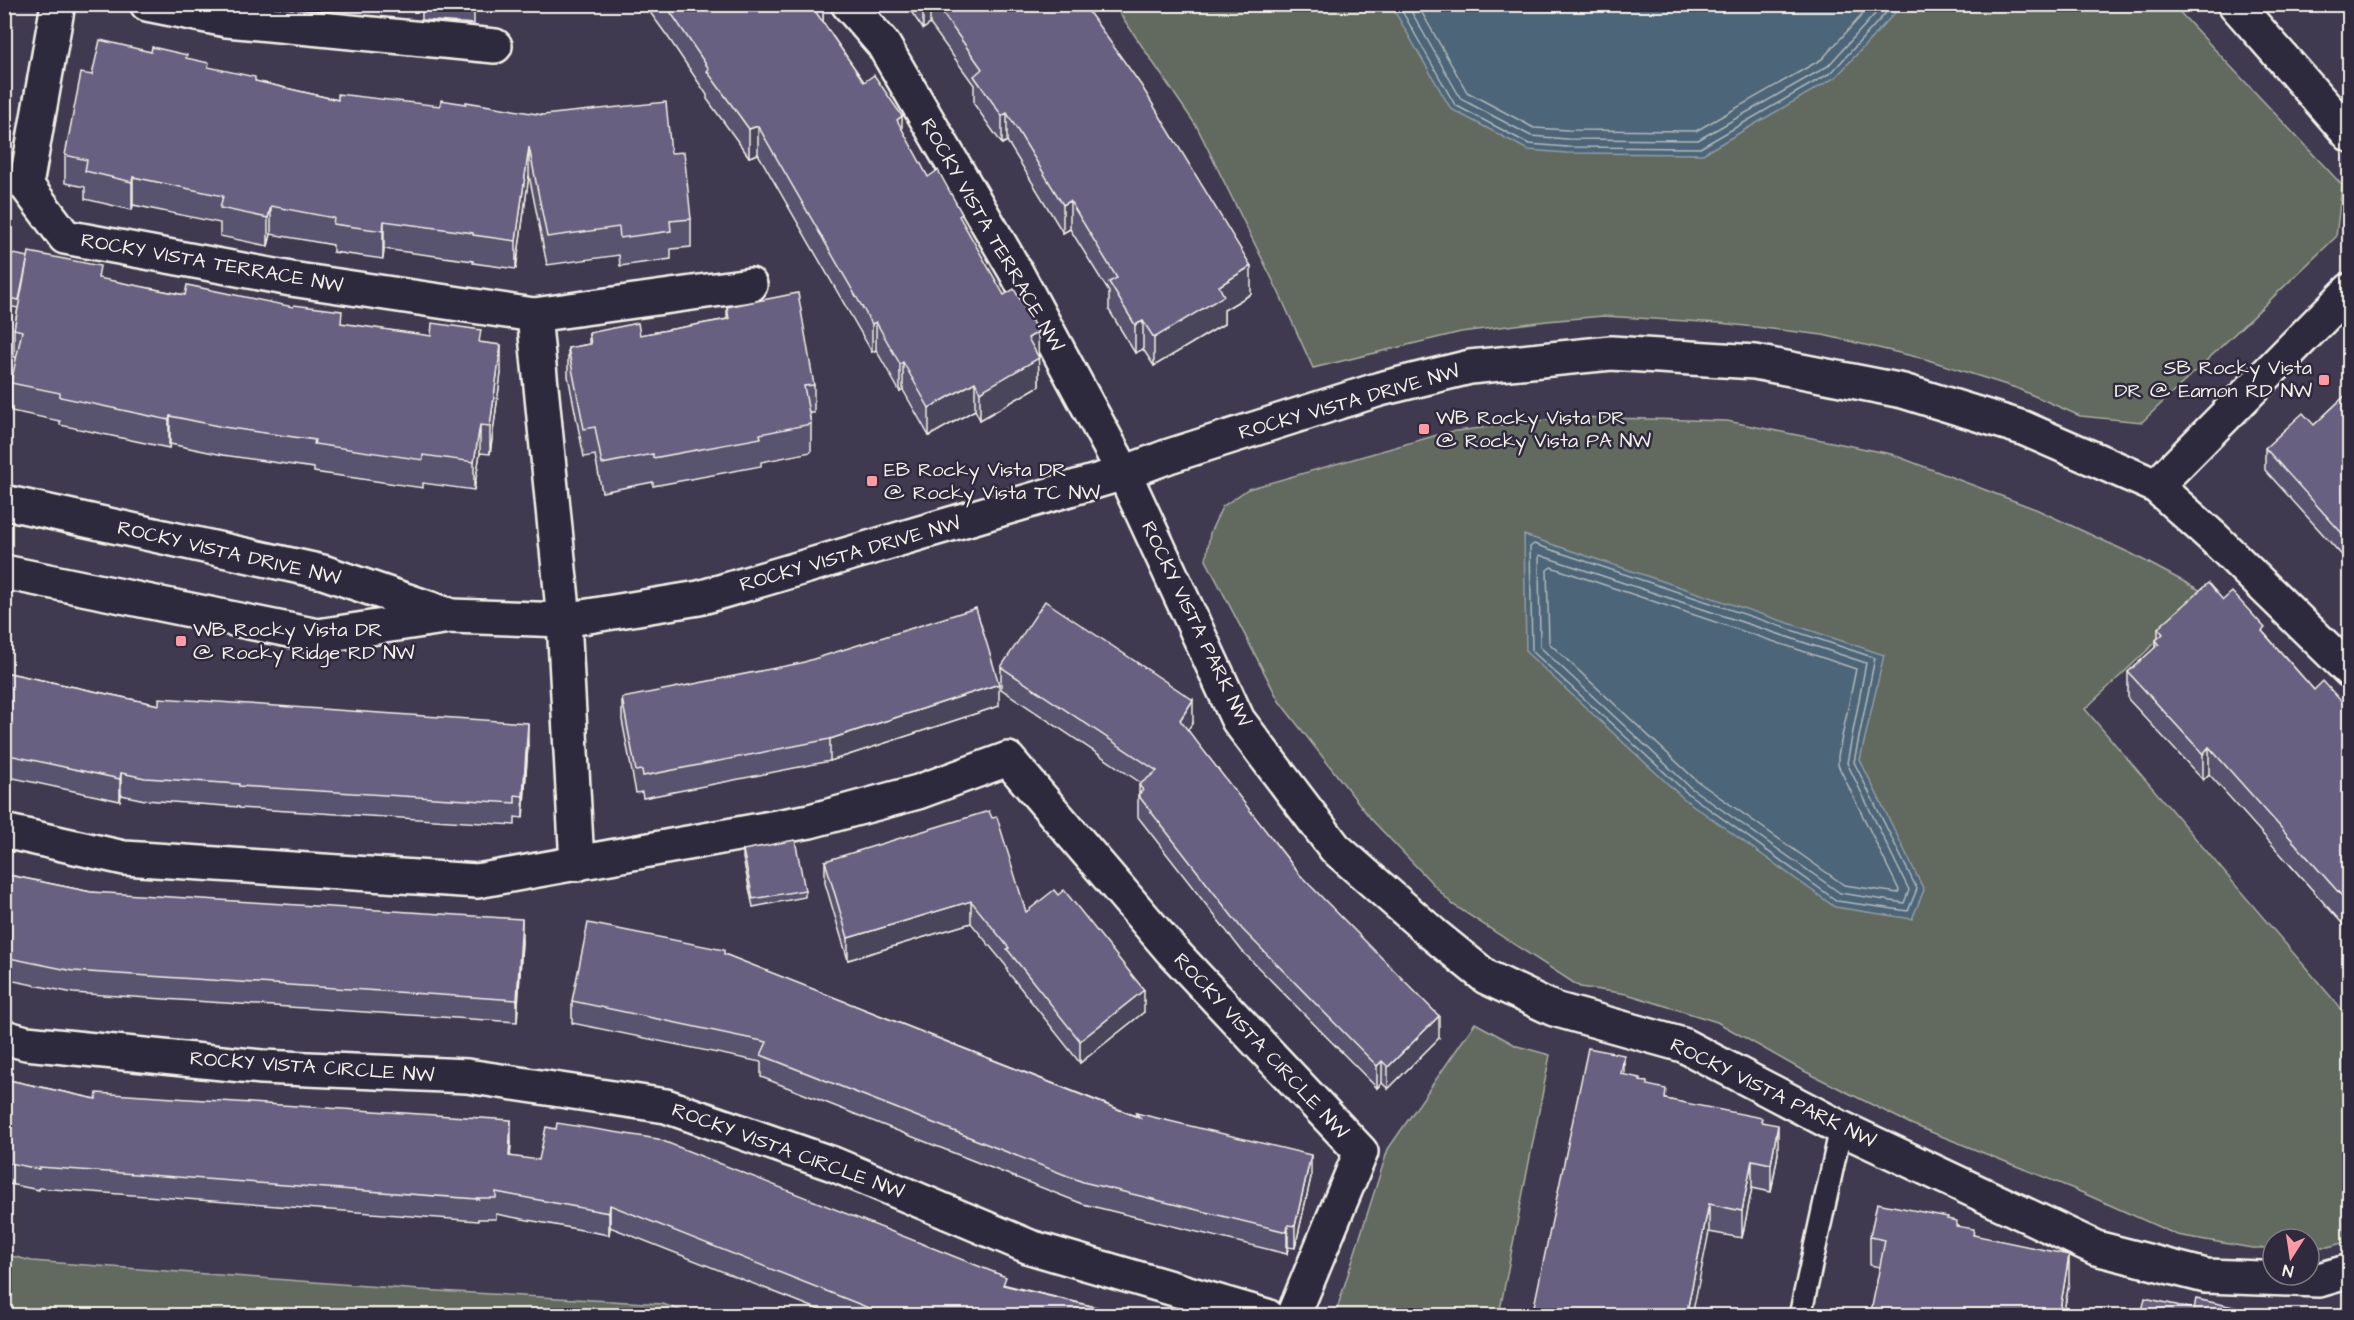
<svg xmlns="http://www.w3.org/2000/svg" width="2354" height="1320" viewBox="0 0 2354 1320" font-family="'Architects Daughter',sans-serif">
<style>
.green{fill:#626a5e;stroke:#abaea3;stroke-width:1.5}
.water{fill:#4d6578;stroke:#909da5;stroke-width:1.5}
.lines{fill:none;stroke-linecap:round;stroke-linejoin:round}
.shore{stroke:#b1b9bb;stroke-width:1.5}
.lane-casing{stroke:#f4f1e8;stroke-width:26}
.street-casing{stroke:#f4f1e8;stroke-width:38}
.lane{stroke:#2f2a3d;stroke-width:21}
.street{stroke:#2f2a3d;stroke-width:33}
.wall{fill:#59536e;stroke:#f4f1e8;stroke-width:1.5}
.shaded-wall{fill:#48445a;stroke:#f4f1e8;stroke-width:1.5}
.building{fill:#676180;stroke:#f4f1e8;stroke-width:1.5}
.poi-dot{fill:#ff9aa2;stroke:#2f2a3d;stroke-width:2}
.labels{text-anchor:middle;dominant-baseline:central;stroke-width:5;stroke-linejoin:round;paint-order:stroke}
.street-label{font-size:20px;fill:#f4f1e8;stroke:#2f2a3d}
.poi-label{font-size:20px;fill:#f4f1e8;stroke:#2f2a3d;text-anchor:start}
</style>
<rect width="100%" height="100%" fill="#403a51"/>
<filter id="ink" filterUnits="userSpaceOnUse"><feTurbulence type="fractalNoise" baseFrequency=".0167" numOctaves="2"/><feDisplacementMap in="SourceGraphic" scale="12" xChannelSelector="R" yChannelSelector="G"/><feConvolveMatrix kernelMatrix="1 2 1 2 8 2 1 2 1" color-interpolation-filters="sRGB"/></filter>
<g filter="url(#ink)">
<g class="green">
<path d="M 1114,5 L 2173,5 L 2342,185 L 2336,237 L 2142,422 L 2080,416 L 2016,388 L 1925,359 L 1823,335 L 1720,323 L 1603,316 L 1547,321 L 1461,332 L 1313,368 L 1279,293 L 1197,127 Z"/>
<path d="M 1571,417 L 1727,421 L 1891,454 L 2038,510 L 2132,554 L 2207,594 L 2085,709 L 2349,1018 L 2349,1241 L 2328,1247 L 2309,1247 L 2309,1239 L 2273,1239 L 2273,1248 L 2252,1248 L 2177,1235 L 2074,1189 L 1911,1124 L 1800,1069 L 1717,1022 L 1627,994 L 1580,987 L 1452,904 L 1371,819 L 1279,701 L 1206,560 L 1210,533 L 1222,507 L 1248,489 L 1448,432 Z"/>
<path d="M 1475,1023 L 1517,1046 L 1550,1055 L 1499,1315 L 1335,1315 L 1388,1149 Z"/>
<path d="M 4,1254 L 32,1261 L 420,1290 L 663,1304 L 693,1315 L 5,1315 Z"/>
</g>
<g class="water">
<path d="M 1391,5 L 1902,5 L 1836,77 L 1703,154 L 1567,153 L 1528,150 L 1451,109 Z"/>
<path d="M 1524,535 L 1884,655 L 1860,760 L 1924,890 L 1912,919 L 1835,907 L 1683,798 L 1526,652 Z"/>
</g>
<g class="lines">
<g class="shore">
<path d="M 1398,4 L 1455,105 L 1529,144 L 1567,147 L 1700,148 L 1832,72 L 1894,4"/>
<path d="M 1407,4 L 1461,99 L 1531,136 L 1567,139 L 1698,140 L 1828,66 L 1884,4"/>
<path d="M 1417,4 L 1467,92 L 1534,128 L 1568,130 L 1696,131 L 1822,59 L 1872,4"/>
<path d="M 1534,544 L 1875,658 L 1854,762 L 1917,889 L 1908,911 L 1837,901 L 1687,793 L 1532,651 L 1530,547 Z"/>
<path d="M 1539,555 L 1866,663 L 1847,763 L 1909,890 L 1904,903 L 1840,893 L 1691,788 L 1540,647 Z"/>
<path d="M 1551,567 L 1856,669 L 1838,756 L 1838,765 L 1899,890 L 1898,893 L 1844,885 L 1697,781 L 1549,643 L 1547,570 Z"/>
</g>
<defs>
<path id="lane" d="M 1800,1316 L 1841,1128"/>
<g id="street">
<path d="M 58,4 L 26,185 L 65,237 L 291,279 L 534,315 L 750,285"/>
<path d="M 147,4 L 227,20 L 495,46"/>
<path d="M 848,4 L 883,44 L 1016,272 L 1124,473 L 1238,720 L 1335,848 L 1433,934 L 1486,977 L 1554,1009 L 1683,1045 L 1841,1128 L 2096,1248 L 2206,1276 L 2319,1280 L 2350,1271"/>
<path d="M 2235,4 L 2350,135"/>
<path d="M 534,315 L 564,620 L 577,864"/>
<path d="M 2156,486 L 2215,539 L 2350,671"/>
<path d="M 4,502 L 323,572 L 446,614"/>
<path d="M 4,572 L 318,636 L 450,616 L 564,620 L 699,598 L 1124,473 L 1169,456 L 1380,389 L 1470,367 L 1611,353 L 1755,362 L 1903,391 L 2023,428 L 2156,486 L 2350,290"/>
<path d="M 4,831 L 124,858 L 477,881 L 810,821 L 918,792 L 1008,759 L 1172,951 L 1361,1152 L 1293,1316"/>
<path d="M 4,1037 L 26,1043 L 262,1067 L 467,1076 L 666,1106 L 833,1164 L 1030,1247 L 1267,1316"/>
</g>
</defs>
<use href="#lane" class="lane-casing"/>
<use href="#street" class="street-casing"/>
<use href="#lane" class="lane"/>
<use href="#street" class="street"/>
</g>
<g class="wall">
<path d="M 287,4 L 331,4 L 330,11 Z"/>
<path d="M 337,4 L 497,4 L 497,12 L 474,11 L 474,24 L 422,20 L 422,10 L 359,8 Z"/>
<path d="M 644,4 L 823,4 L 823,22 L 864,82 L 902,130 L 928,177 L 962,222 L 1038,356 L 1039,386 L 980,420 L 975,410 L 929,436 L 903,390 L 900,392 L 876,350 L 872,352 L 758,154 L 749,157 L 707,99 L 707,95 L 668,37 Z"/>
<path d="M 906,4 L 1087,4 L 1088,12 L 1251,294 L 1224,310 L 1224,324 L 1154,366 L 1143,349 L 1135,353 L 1109,310 L 1109,292 L 1070,229 L 1063,233 L 1007,141 L 1002,144 L 974,104 L 974,85 L 930,24 L 923,29 Z"/>
<path d="M 187,59 L 209,68 L 255,81 L 338,100 L 671,153 L 691,219 L 691,247 L 671,249 L 671,259 L 620,266 L 619,255 L 547,265 L 529,175 L 516,269 L 473,263 L 473,261 L 384,249 L 383,259 L 333,252 L 333,245 L 271,234 L 268,246 L 220,236 L 220,223 L 133,205 L 132,210 L 85,199 L 85,187 L 65,183 L 65,155 L 92,75 Z"/>
<path d="M 4,252 L 100,279 L 185,295 L 342,324 L 481,343 L 501,373 L 490,454 L 480,453 L 474,490 L 423,483 L 423,488 L 314,472 L 314,468 L 223,455 L 170,444 L 169,448 L 60,425 L 60,421 L 11,411 L 11,383 L 17,358 L 14,357 L 14,329 L 18,308 L 4,305 Z"/>
<path d="M 727,307 L 814,385 L 814,413 L 809,413 L 811,424 L 811,452 L 761,462 L 761,466 L 653,486 L 653,482 L 602,492 L 595,455 L 584,457 L 568,376 L 568,348 L 589,344 L 589,333 L 640,335 L 727,319 Z"/>
<path d="M 2349,392 L 2349,563 L 2265,470 L 2265,448 L 2314,425 Z"/>
<path d="M 2223,600 L 2265,634 L 2314,690 L 2349,710 L 2349,931 L 2209,774 L 2203,780 L 2128,699 L 2128,672 L 2156,647 L 2156,640 L 2158,638 L 2158,628 Z"/>
<path d="M 1001,667 L 1193,722 L 1187,730 L 1300,875 L 1439,1038 L 1388,1089 L 1382,1083 L 1377,1088 L 1242,951 L 1138,817 L 1138,795 L 1139,794 L 1139,785 L 1141,783 L 1001,689 Z"/>
<path d="M 4,672 L 159,705 L 528,745 L 523,818 L 515,817 L 515,825 L 239,808 L 239,807 L 145,800 L 121,795 L 120,801 L 4,776 Z"/>
<path d="M 622,698 L 999,706 L 830,761 L 643,798 L 642,792 L 636,793 L 622,720 Z"/>
<path d="M 743,850 L 805,890 L 805,897 L 753,907 L 743,858 Z"/>
<path d="M 825,861 L 1026,912 L 1144,1012 L 1080,1063 L 1007,971 L 1007,967 L 971,923 L 848,960 L 825,883 Z"/>
<path d="M 4,874 L 91,892 L 522,941 L 517,1022 L 73,993 L 4,979 Z"/>
<path d="M 724,954 L 1136,1116 L 1136,1113 L 1311,1177 L 1295,1248 L 1288,1247 L 1287,1254 L 1083,1204 L 761,1077 L 761,1062 L 572,1023 L 572,1001 Z"/>
<path d="M 1624,1075 L 1640,1081 L 1666,1099 L 1762,1122 L 1778,1153 L 1771,1192 L 1752,1188 L 1742,1238 L 1709,1232 Z"/>
<path d="M 4,1079 L 96,1099 L 511,1142 L 510,1156 L 1006,1285 L 1133,1316 L 835,1316 L 610,1227 L 609,1235 L 496,1214 L 496,1219 L 478,1219 L 478,1221 L 39,1188 L 39,1190 L 4,1183 Z"/>
<path d="M 1948,1220 L 1957,1226 L 1974,1235 L 2069,1283 L 2063,1316 L 1871,1316 L 1880,1267 L 1870,1265 L 1870,1237 Z"/>
</g>
<g class="shaded-wall">
<path d="M 819,4 L 823,4 L 823,30 L 813,8 Z"/>
<path d="M 923,4 L 930,4 L 930,24 L 923,29 Z"/>
<path d="M 1007,113 L 1007,141 L 1002,144 L 1002,116 Z"/>
<path d="M 902,116 L 902,144 L 897,120 Z"/>
<path d="M 758,126 L 758,154 L 749,157 L 749,129 Z"/>
<path d="M 529,147 L 529,175 L 516,269 L 516,241 Z"/>
<path d="M 133,177 L 133,205 L 132,210 L 132,182 Z"/>
<path d="M 1070,201 L 1070,229 L 1063,233 L 1063,205 Z"/>
<path d="M 271,206 L 271,234 L 268,246 L 268,218 Z"/>
<path d="M 384,221 L 384,249 L 383,259 L 383,231 Z"/>
<path d="M 1251,266 L 1251,294 L 1224,310 L 1224,324 L 1154,366 L 1154,338 L 1219,286 Z"/>
<path d="M 1143,321 L 1143,349 L 1135,353 L 1135,325 Z"/>
<path d="M 876,322 L 876,350 L 872,352 L 872,324 Z"/>
<path d="M 1038,332 L 1039,386 L 980,420 L 980,392 L 1028,338 Z"/>
<path d="M 501,345 L 501,373 L 490,454 L 490,426 Z"/>
<path d="M 903,362 L 903,390 L 900,392 L 900,364 Z"/>
<path d="M 975,382 L 975,410 L 929,436 L 929,408 Z"/>
<path d="M 170,416 L 170,444 L 169,448 L 169,420 Z"/>
<path d="M 480,425 L 480,453 L 474,490 L 474,462 Z"/>
<path d="M 999,684 L 999,706 L 830,761 L 830,739 Z"/>
<path d="M 1193,700 L 1193,722 L 1180,742 L 1180,720 Z"/>
<path d="M 528,723 L 528,745 L 523,818 L 523,796 Z"/>
<path d="M 2209,747 L 2209,774 L 2203,780 L 2203,754 Z"/>
<path d="M 121,773 L 121,795 L 120,801 L 120,779 Z"/>
<path d="M 971,901 L 971,923 L 848,960 L 848,938 Z"/>
<path d="M 522,919 L 522,941 L 517,1022 L 517,1000 Z"/>
<path d="M 1144,990 L 1144,1012 L 1080,1063 L 1080,1041 Z"/>
<path d="M 1439,1016 L 1439,1038 L 1388,1089 L 1388,1067 Z"/>
<path d="M 1624,1055 L 1624,1083 L 1621,1074 Z"/>
<path d="M 1382,1061 L 1382,1083 L 1377,1088 L 1377,1066 Z"/>
<path d="M 511,1120 L 511,1142 L 509,1178 L 509,1156 Z"/>
<path d="M 1778,1125 L 1778,1153 L 1771,1192 L 1771,1164 Z"/>
<path d="M 1311,1155 L 1311,1177 L 1295,1248 L 1295,1226 Z"/>
<path d="M 1752,1160 L 1752,1188 L 1742,1238 L 1742,1211 Z"/>
<path d="M 1709,1204 L 1709,1232 L 1692,1316 L 1686,1316 Z"/>
<path d="M 610,1205 L 610,1227 L 609,1235 L 609,1213 Z"/>
<path d="M 1288,1225 L 1288,1247 L 1287,1254 L 1287,1232 Z"/>
<path d="M 2069,1255 L 2069,1283 L 2063,1316 L 2059,1316 Z"/>
</g>
<g class="building">
<path d="M 665,4 L 819,4 L 813,8 L 864,82 L 874,75 L 902,116 L 897,120 L 928,177 L 938,170 L 962,214 L 959,216 L 1004,295 L 1014,289 L 1038,332 L 1028,338 L 1039,358 L 980,392 L 975,382 L 929,408 L 903,362 L 900,364 L 876,322 L 872,324 L 758,126 L 749,129 L 707,71 L 709,69 Z"/>
<path d="M 936,4 L 1087,4 L 1088,7 L 1086,8 L 1141,85 L 1251,266 L 1219,286 L 1224,296 L 1154,338 L 1143,321 L 1135,325 L 1109,282 L 1117,278 L 1070,201 L 1063,205 L 1007,113 L 1002,116 L 974,76 L 982,69 Z"/>
<path d="M 100,40 L 151,52 L 152,47 L 187,55 L 186,58 L 209,63 L 208,67 L 255,77 L 255,81 L 338,100 L 338,94 L 440,106 L 441,100 L 466,104 L 466,102 L 543,115 L 666,102 L 671,153 L 684,152 L 691,219 L 670,221 L 671,231 L 620,238 L 619,227 L 547,237 L 529,147 L 516,241 L 473,235 L 473,233 L 384,221 L 383,231 L 333,224 L 334,218 L 271,206 L 268,218 L 220,208 L 223,196 L 133,177 L 132,182 L 85,171 L 87,160 L 65,155 L 81,73 L 92,75 Z"/>
<path d="M 4,252 L 28,257 L 19,300 L 4,297 Z"/>
<path d="M 29,252 L 100,266 L 98,278 L 185,295 L 187,285 L 293,307 L 294,305 L 342,311 L 341,323 L 431,336 L 432,323 L 481,330 L 479,342 L 501,345 L 490,426 L 480,425 L 474,462 L 423,455 L 423,460 L 314,444 L 315,440 L 223,427 L 170,416 L 169,420 L 60,397 L 60,393 L 11,383 L 22,331 L 14,329 Z"/>
<path d="M 798,293 L 814,385 L 804,386 L 811,424 L 760,434 L 761,438 L 653,458 L 653,454 L 602,464 L 595,427 L 584,429 L 568,348 L 591,344 L 589,333 L 638,323 L 640,335 L 729,319 L 727,307 Z"/>
<path d="M 2349,392 L 2349,541 L 2265,448 L 2303,413 L 2314,425 Z"/>
<path d="M 2208,583 L 2223,600 L 2232,592 L 2265,628 L 2262,631 L 2314,690 L 2323,681 L 2349,710 L 2349,725 L 2348,726 L 2349,727 L 2349,904 L 2209,747 L 2203,754 L 2128,672 L 2159,644 L 2156,640 L 2163,634 L 2158,628 Z"/>
<path d="M 1045,601 L 1193,700 L 1180,720 L 1300,875 L 1439,1016 L 1388,1067 L 1382,1061 L 1377,1066 L 1242,929 L 1138,795 L 1143,790 L 1139,785 L 1157,771 L 1001,667 Z"/>
<path d="M 976,608 L 999,684 L 830,739 L 643,776 L 642,770 L 636,771 L 622,698 L 801,663 Z"/>
<path d="M 4,672 L 159,705 L 159,698 L 528,723 L 523,796 L 515,795 L 515,803 L 239,786 L 239,784 L 145,778 L 121,773 L 120,779 L 4,754 Z"/>
<path d="M 989,811 L 992,818 L 997,817 L 1026,912 L 1054,890 L 1058,895 L 1064,890 L 1144,990 L 1080,1041 L 1007,949 L 1009,948 L 971,901 L 848,938 L 825,861 Z"/>
<path d="M 795,840 L 805,890 L 753,899 L 743,850 Z"/>
<path d="M 4,874 L 91,892 L 522,919 L 517,1000 L 73,971 L 4,957 Z"/>
<path d="M 588,923 L 724,950 L 724,954 L 1140,1118 L 1136,1113 L 1311,1155 L 1295,1226 L 1288,1225 L 1287,1232 L 1083,1182 L 761,1055 L 767,1042 L 572,1001 Z"/>
<path d="M 1588,1048 L 1624,1055 L 1621,1074 L 1640,1078 L 1640,1081 L 1647,1082 L 1647,1085 L 1666,1089 L 1665,1099 L 1762,1118 L 1761,1122 L 1778,1125 L 1771,1164 L 1752,1160 L 1742,1211 L 1709,1204 L 1686,1316 L 1532,1316 Z"/>
<path d="M 4,1079 L 96,1099 L 97,1093 L 511,1120 L 509,1156 L 539,1160 L 546,1127 L 556,1129 L 557,1123 L 658,1139 L 1006,1277 L 1003,1285 L 1133,1316 L 889,1316 L 610,1205 L 609,1213 L 496,1192 L 496,1198 L 477,1198 L 478,1199 L 39,1167 L 39,1169 L 4,1162 Z"/>
<path d="M 1877,1203 L 1948,1217 L 1947,1219 L 1957,1221 L 1956,1226 L 1974,1229 L 1973,1235 L 2069,1255 L 2059,1316 L 1889,1316 L 1871,1312 L 1885,1240 L 1870,1237 Z"/>
<path d="M 2145,1298 L 2194,1309 L 2196,1299 L 2266,1314 L 2267,1311 L 2290,1316 L 2141,1316 Z"/>
</g>
</g>
<g class="poi-dot">
<rect x="2318" y="374" width="12" height="12" rx="3"/>
<rect x="1418" y="423" width="12" height="12" rx="3"/>
<rect x="866" y="475" width="12" height="12" rx="3"/>
<rect x="175" y="635" width="12" height="12" rx="3"/>
</g>
<g class="labels">
<g class="street-label">
<text transform="translate(992 235) rotate(60)">ROCKY VISTA TERRACE NW</text>
<text transform="translate(212 263) rotate(10)">ROCKY VISTA TERRACE NW</text>
<text transform="translate(1349 402) rotate(-16)">ROCKY VISTA DRIVE NW</text>
<text transform="translate(229 553) rotate(13)">ROCKY VISTA DRIVE NW</text>
<text transform="translate(850 554) rotate(-16)">ROCKY VISTA DRIVE NW</text>
<text transform="translate(1196 624) rotate(64)">ROCKY VISTA PARK NW</text>
<text transform="translate(1261 1046) rotate(47)">ROCKY VISTA CIRCLE NW</text>
<text transform="translate(312 1067) rotate(4)">ROCKY VISTA CIRCLE NW</text>
<text transform="translate(1773 1093) rotate(26)">ROCKY VISTA PARK NW</text>
<text transform="translate(788 1151) rotate(20)">ROCKY VISTA CIRCLE NW</text>
</g>
<g class="poi-label">
<text x="2312" y="368" text-anchor="end">SB Rocky Vista<tspan x="2312" dy="23">DR @ Eamon RD NW</tspan></text>
<text x="1436" y="418">WB Rocky Vista DR<tspan x="1436" dy="23">@ Rocky Vista PA NW</tspan></text>
<text x="884" y="470">EB Rocky Vista DR<tspan x="884" dy="23">@ Rocky Vista TC NW</tspan></text>
<text x="193" y="630">WB Rocky Vista DR<tspan x="193" dy="23">@ Rocky Ridge RD NW</tspan></text>
</g>
</g>
<rect width="2354" height="1320" fill="none" stroke="#2f2a3d" stroke-width="24"/>
<rect x="12" y="12" width="2330" height="1296" fill="none" stroke="#f4f1e8" stroke-width="2" filter="url(#ink)"/>
<g transform="translate(2291 1257) rotate(192)"><circle r="28" fill="#2f2a3d" stroke="#7e7a81" stroke-width="1.5"/>
<path d="M0-4.5L10 22L0 15L-10 22Z" fill="#ff9aa2"/>
<text y="-9" font-size="16" font-weight="bold" text-anchor="middle" fill="#f4f1e8">N</text>
</g>
</svg>
